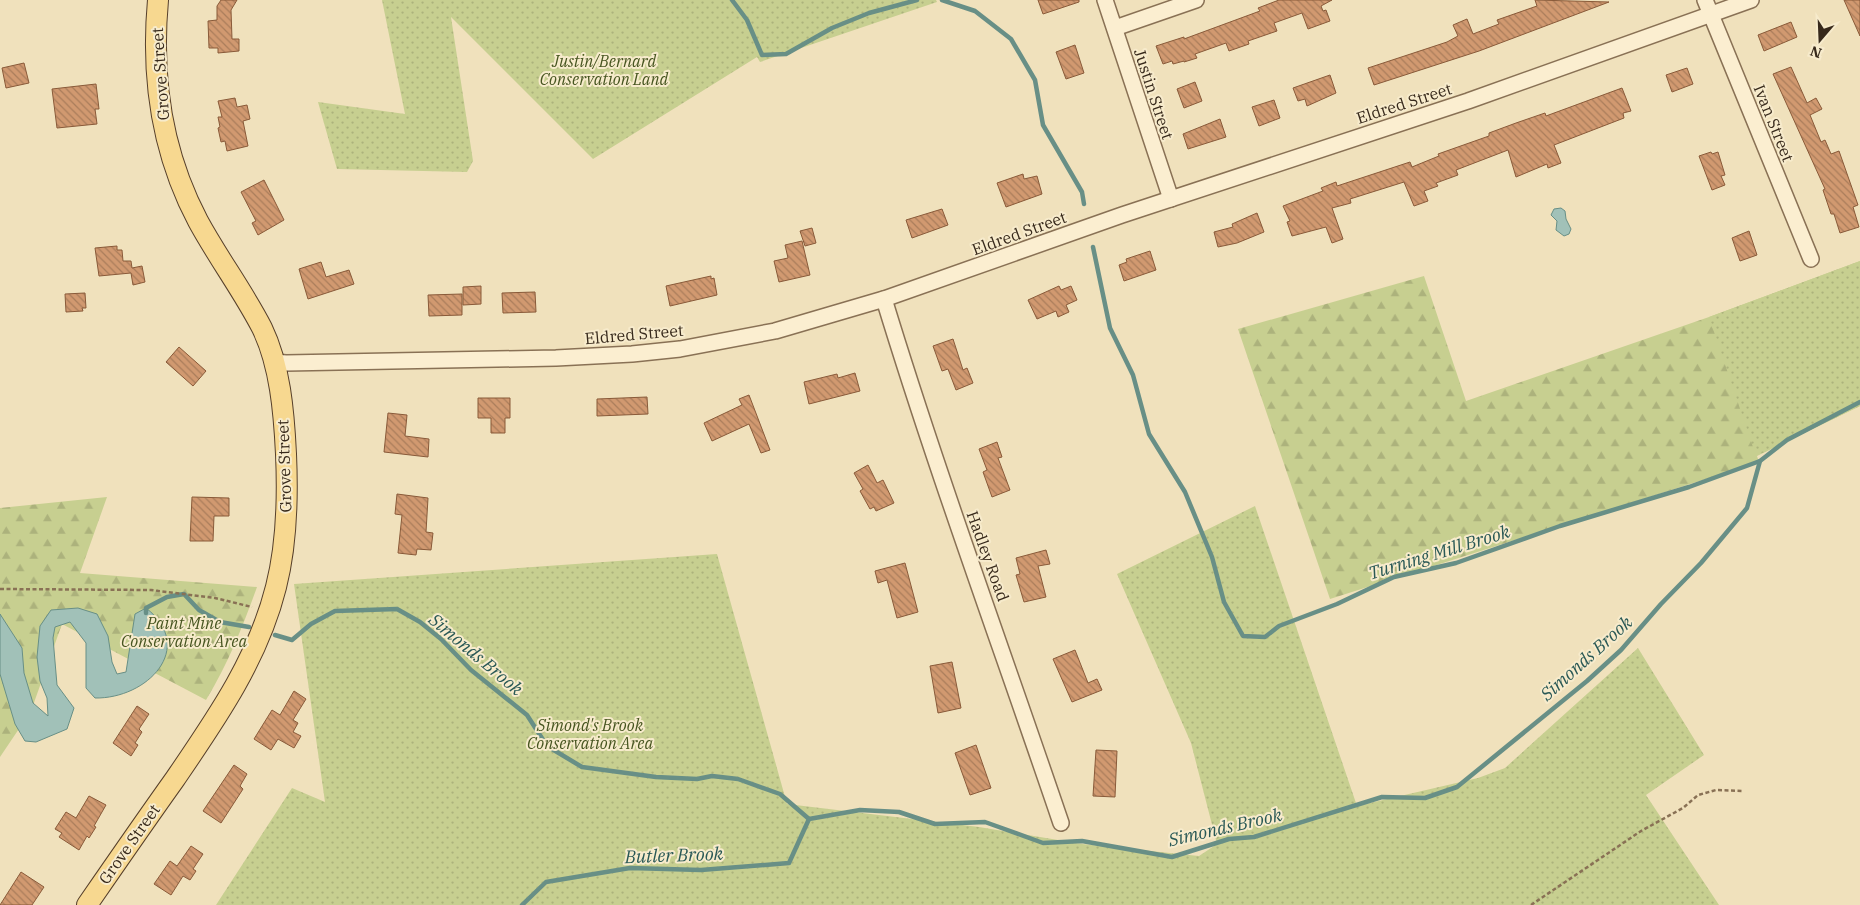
<svg xmlns="http://www.w3.org/2000/svg" width="1860" height="905" viewBox="0 0 1860 905" font-family="'IBM Plex Serif',serif">
<style>
.forest{fill:url(#forest-firs)}
.park{fill:url(#park-dots)}
.water{fill:#a1c1b8;stroke:#688f86}
.lines{fill:none;stroke-linecap:round;stroke-linejoin:round}
.stream{stroke:#688f86;stroke-width:4.5}
.building{fill:url(#building-back-hatch);stroke:#895a39}
.minor-casing{stroke:#897155;stroke-width:18}
.major-casing{stroke:#563f2a;stroke-width:22}
.path{stroke:#897155;stroke-width:2.5;stroke-dasharray:4 2.5;stroke-linecap:butt}
.minor{stroke:#fbeed0;stroke-width:15}
.major{stroke:#f7d890;stroke-width:20}
.labels{text-anchor:middle;dominant-baseline:central;stroke-width:4;stroke-linejoin:round;paint-order:stroke}
.park-label{font-size:16px;font-style:italic;fill:#475520;stroke:#f7ebcc}
.street-label{font-size:16px;fill:#37291b;stroke:#f7ebcc}
.water-label{font-size:18px;font-style:italic;fill:#295855;stroke:#f7ebcc}
</style>
<defs>
<pattern id="forest-firs" width="22" height="20" patternUnits="userSpaceOnUse" patternTransform="scale(1.25)"><rect width="22" height="20" fill="#c7cf90"/><path d="M5 1l3.5 6h-7zM16 11l3.5 6h-7z" fill="#acb27c"/></pattern>
<pattern id="park-dots" width="8" height="8" patternUnits="userSpaceOnUse" patternTransform="scale(1.25)"><rect width="8" height="8" fill="#c7cf90"/><path d="M2 2h.1M6 6h.1" fill="none" stroke="#acb27c" stroke-width="1.8" stroke-linecap="round"/></pattern>
<pattern id="building-back-hatch" width="6" height="6" patternUnits="userSpaceOnUse" patternTransform="scale(1.25)"><rect width="6" height="6" fill="#d19970"/><path d="M-1 5l2 2M0 0l6 6M5-1l2 2" fill="none" stroke="#aa7d5b"/></pattern>
</defs>
<rect width="100%" height="100%" fill="#f0e1bc"/>
<g class="forest">
<path d="M 1860,261 L 1860,406 L 1757,456 L 1759,462 L 1330,599 L 1238,329 L 1424,276 L 1466,401 L 1709,317 Z"/>
<path d="M 107,497 L 80,573 L 257,587 C 243,626 228,664 206,700 L 62,624 L 31,711 L 0,757 L 0,508 Z"/>
</g>
<g class="park">
<path d="M 382,0 L 936,0 L 937,2 L 760,62 L 757,57 L 593,159 L 451,17 L 473,161 L 467,172 L 337,169 L 318,102 L 405,114 Z"/>
<path d="M 1860,261 L 1860,406 L 1756,456 L 1709,317 Z"/>
<path d="M 1255,506 L 1357,806 L 1478,778 L 1505,768 L 1638,648 L 1704,755 L 1646,795 L 1719,905 L 216,905 L 292,788 L 325,802 L 294,584 L 717,554 L 787,804 L 979,827 L 1082,844 L 1199,856 L 1217,844 L 1191,743 L 1117,574 Z"/>
</g>
<g class="water">
<path d="M 1561,208 L 1565,211 L 1566,219 L 1571,229 L 1569,234 L 1564,236 L 1556,230 L 1557,221 L 1551,215 L 1554,209 Z"/>
<path d="M 78,608 L 97,614 L 108,636 L 112,662 L 117,674 L 126,672 L 135,614 L 146,608 C 197,648 147,699 95,698 L 86,688 L 86,643 L 70,622 L 55,627 L 53,638 L 57,685 L 74,708 L 67,729 L 36,742 L 25,741 L 15,724 L 0,674 L 0,614 L 22,648 L 24,673 L 33,703 L 48,716 L 47,698 L 40,681 L 37,657 L 40,626 L 51,610 Z"/>
</g>
<g class="lines">
<g class="stream">
<path d="M 732,0 L 747,20 L 762,55 L 786,54 L 832,28 L 869,13 L 917,0"/>
<path d="M 942,0 L 975,11 L 1011,39 L 1035,80 L 1043,125 L 1082,192 L 1084,204"/>
<path d="M 1093,247 L 1110,328 L 1133,375 L 1149,434 L 1185,492 L 1212,557 L 1224,602 L 1243,636 L 1265,637 L 1279,626 L 1337,604 L 1394,577 L 1456,563 L 1560,526 L 1689,487 L 1760,461"/>
<path d="M 146,613 L 146,608 L 167,597 L 184,594 L 199,610 L 220,622 L 249,627"/>
<path d="M 275,635 L 292,640 L 311,624 L 335,611 L 397,609 L 420,622 L 441,639 L 471,670 L 527,715 L 547,746 L 582,767 L 656,777 L 697,779 L 712,776 L 738,779 L 780,794 L 809,819 L 860,810 L 899,812 L 935,824 L 985,822 L 1043,843 L 1082,841 L 1172,857 L 1229,839 L 1254,837 L 1382,797 L 1425,798 L 1457,787 L 1587,681 L 1621,650 L 1661,604 L 1701,563 L 1747,508 L 1760,461 L 1787,440 L 1860,402"/>
<path d="M 522,905 L 546,882 L 630,868 L 701,870 L 789,863 L 809,819"/>
</g>
</g>
<g class="building">
<path d="M 221,0 L 237,0 L 231,10 L 232,39 L 239,39 L 239,51 L 218,53 L 218,48 L 209,48 L 208,21 L 217,20 L 217,6 Z"/>
<path d="M 1038,0 L 1079,0 L 1079,2 L 1043,14 Z"/>
<path d="M 1279,0 L 1332,0 L 1321,6 L 1323,11 L 1326,10 L 1330,21 L 1308,29 L 1302,13 L 1274,23 L 1277,31 L 1248,41 L 1249,44 L 1229,51 L 1226,43 L 1195,54 L 1197,58 L 1184,62 L 1184,61 L 1173,64 L 1172,61 L 1163,64 L 1156,46 L 1184,37 L 1184,39 L 1260,11 L 1258,8 Z"/>
<path d="M 1535,0 L 1609,2 L 1479,51 L 1374,85 L 1368,68 L 1447,42 L 1458,36 L 1453,25 L 1467,19 L 1473,34 L 1499,24 L 1497,20 L 1537,6 Z"/>
<path d="M 1844,0 L 1860,0 L 1860,36 Z"/>
<path d="M 1791,22 L 1797,37 L 1764,51 L 1758,35 Z"/>
<path d="M 1075,45 L 1084,73 L 1066,79 L 1056,52 Z"/>
<path d="M 24,63 L 29,83 L 6,88 L 2,68 Z"/>
<path d="M 1791,67 L 1807,103 L 1816,98 L 1822,109 L 1810,115 L 1821,142 L 1825,140 L 1831,154 L 1839,151 L 1858,205 L 1853,207 L 1859,227 L 1840,233 L 1834,214 L 1831,214 L 1823,190 L 1825,189 L 1773,74 Z"/>
<path d="M 1687,68 L 1693,84 L 1672,92 L 1666,75 Z"/>
<path d="M 1330,75 L 1336,93 L 1307,106 L 1305,99 L 1298,101 L 1293,88 Z"/>
<path d="M 1195,82 L 1202,101 L 1184,108 L 1177,89 Z"/>
<path d="M 96,84 L 99,109 L 95,109 L 97,124 L 57,128 L 52,89 Z"/>
<path d="M 1622,88 L 1631,111 L 1623,113 L 1624,118 L 1554,145 L 1561,163 L 1548,168 L 1547,164 L 1516,177 L 1508,150 L 1456,170 L 1458,175 L 1436,183 L 1438,186 L 1424,191 L 1428,201 L 1414,206 L 1404,182 L 1350,199 L 1351,203 L 1332,208 L 1343,239 L 1332,243 L 1326,227 L 1292,236 L 1287,222 L 1290,221 L 1283,206 L 1323,191 L 1321,188 L 1336,182 L 1337,186 L 1410,162 L 1412,167 L 1439,156 L 1438,154 L 1489,136 L 1489,133 L 1516,123 L 1545,113 L 1546,116 Z"/>
<path d="M 235,98 L 237,107 L 247,105 L 250,119 L 243,121 L 248,146 L 227,151 L 225,141 L 221,142 L 218,128 L 220,127 L 218,117 L 222,117 L 218,101 Z"/>
<path d="M 1274,100 L 1280,118 L 1259,126 L 1252,107 Z"/>
<path d="M 1220,119 L 1226,137 L 1188,149 L 1183,134 Z"/>
<path d="M 1711,152 L 1712,154 L 1718,152 L 1725,175 L 1721,176 L 1725,185 L 1712,190 L 1699,156 Z"/>
<path d="M 1023,174 L 1024,179 L 1037,176 L 1042,194 L 1006,207 L 997,183 Z"/>
<path d="M 264,180 L 284,220 L 258,235 L 252,223 L 256,221 L 241,192 Z"/>
<path d="M 942,209 L 948,225 L 912,238 L 906,220 Z"/>
<path d="M 1257,213 L 1264,232 L 1237,243 L 1218,247 L 1214,232 L 1233,227 L 1232,224 Z"/>
<path d="M 812,228 L 816,243 L 805,246 L 800,231 Z"/>
<path d="M 1749,231 L 1757,255 L 1740,261 L 1732,238 Z"/>
<path d="M 802,241 L 810,275 L 779,282 L 774,261 L 788,258 L 785,245 Z"/>
<path d="M 117,246 L 117,250 L 122,250 L 123,261 L 131,261 L 132,268 L 142,266 L 145,282 L 133,285 L 131,273 L 99,276 L 95,248 Z"/>
<path d="M 1150,251 L 1156,270 L 1124,281 L 1119,265 L 1127,262 L 1126,259 Z"/>
<path d="M 321,262 L 326,277 L 349,270 L 354,284 L 308,299 L 299,269 Z"/>
<path d="M 711,276 L 711,279 L 714,278 L 717,295 L 670,306 L 666,286 Z"/>
<path d="M 481,286 L 481,304 L 463,305 L 463,287 Z"/>
<path d="M 1059,286 L 1061,290 L 1071,286 L 1077,300 L 1066,305 L 1069,312 L 1058,317 L 1056,311 L 1037,319 L 1028,300 Z"/>
<path d="M 535,292 L 536,312 L 503,313 L 502,293 Z"/>
<path d="M 85,293 L 86,308 L 82,308 L 83,311 L 66,312 L 65,294 Z"/>
<path d="M 462,294 L 462,315 L 429,316 L 428,295 Z"/>
<path d="M 953,339 L 963,370 L 967,368 L 973,383 L 956,390 L 948,369 L 942,371 L 933,346 Z"/>
<path d="M 179,347 L 206,371 L 193,386 L 166,362 Z"/>
<path d="M 855,373 L 860,391 L 809,404 L 804,382 L 837,374 L 838,378 Z"/>
<path d="M 749,395 L 770,450 L 761,453 L 749,424 L 712,441 L 704,423 L 742,405 L 739,399 Z"/>
<path d="M 647,397 L 648,414 L 597,416 L 597,399 Z"/>
<path d="M 478,398 L 510,398 L 510,418 L 505,418 L 505,433 L 491,433 L 491,418 L 478,418 Z"/>
<path d="M 388,413 L 407,415 L 405,436 L 429,439 L 428,457 L 384,452 Z"/>
<path d="M 997,442 L 1002,457 L 998,458 L 1010,490 L 992,497 L 983,472 L 987,470 L 979,449 Z"/>
<path d="M 868,465 L 877,483 L 883,480 L 894,503 L 876,511 L 874,507 L 870,509 L 860,491 L 863,489 L 854,473 Z"/>
<path d="M 397,494 L 428,498 L 426,532 L 433,533 L 431,550 L 417,549 L 416,555 L 398,553 L 402,515 L 395,514 Z"/>
<path d="M 192,497 L 229,498 L 229,516 L 214,516 L 213,541 L 190,541 Z"/>
<path d="M 1046,550 L 1050,564 L 1038,566 L 1046,597 L 1024,602 L 1016,575 L 1020,574 L 1016,558 Z"/>
<path d="M 905,563 L 918,612 L 897,618 L 887,580 L 878,583 L 875,571 Z"/>
<path d="M 1075,650 L 1088,683 L 1097,679 L 1102,690 L 1072,702 L 1053,659 Z"/>
<path d="M 952,662 L 961,708 L 938,713 L 930,666 Z"/>
<path d="M 294,691 L 306,699 L 293,720 L 298,723 L 293,732 L 301,736 L 294,748 L 278,739 L 271,750 L 254,739 L 272,710 L 280,715 Z"/>
<path d="M 137,706 L 149,714 L 139,729 L 142,732 L 135,743 L 138,745 L 131,756 L 113,743 Z"/>
<path d="M 976,745 L 991,788 L 970,795 L 955,753 Z"/>
<path d="M 1096,750 L 1117,751 L 1115,797 L 1093,796 Z"/>
<path d="M 234,765 L 247,774 L 240,786 L 243,789 L 221,823 L 203,811 Z"/>
<path d="M 89,796 L 106,805 L 94,826 L 96,827 L 89,838 L 87,836 L 79,850 L 59,837 L 62,833 L 55,829 L 66,812 L 76,818 Z"/>
<path d="M 191,846 L 203,854 L 193,869 L 196,871 L 190,880 L 183,876 L 171,895 L 154,884 L 170,861 L 177,866 Z"/>
<path d="M 21,872 L 44,887 L 32,905 L 0,905 Z"/>
</g>
<g class="lines">
<defs>
<g id="minor">
<path d="M 1105,0 L 1171,199"/>
<path d="M 1705,0 L 1811,259"/>
<path d="M 1115,28 L 1196,0"/>
<path d="M 884,299 C 938,476 1002,649 1061,823"/>
<path d="M 274,362 L 286,363 L 556,358 L 632,354 L 680,349 L 775,331 L 884,299 L 1122,215 L 1468,101 L 1751,0"/>
</g>
<path id="major" d="M 87,905 C 116,863 145,821 175,779 C 216,719 258,659 276,587 C 287,544 288,498 286,454 C 284,412 280,365 262,328 C 243,291 218,258 198,221 C 162,153 151,76 158,0"/>
</defs>
<use href="#minor" class="minor-casing"/>
<use href="#major" class="major-casing"/>
<g class="path">
<path d="M 0,589 L 151,590 L 215,598 L 252,607"/>
<path d="M 1531,905 L 1641,831 L 1683,808 L 1698,795 L 1716,790 L 1744,791"/>
</g>
<use href="#minor" class="minor"/>
<use href="#major" class="major"/>
</g>
<g class="labels">
<g class="park-label">
<text x="604" y="61">Justin/Bernard<tspan x="604" dy="18">Conservation Land</tspan></text>
<text x="184" y="623">Paint Mine<tspan x="184" dy="18">Conservation Area</tspan></text>
<text x="590" y="725">Simond's Brook<tspan x="590" dy="18">Conservation Area</tspan></text>
</g>
<g class="street-label">
<text transform="translate(160 74) rotate(-94)">Grove Street</text>
<text transform="translate(1154 94) rotate(72)">Justin Street</text>
<text transform="translate(1404 103) rotate(-18)">Eldred Street</text>
<text transform="translate(1774 123) rotate(68)">Ivan Street</text>
<text transform="translate(1019 233) rotate(-20)">Eldred Street</text>
<text transform="translate(634 334) rotate(-5)">Eldred Street</text>
<text transform="translate(284 466) rotate(-92)">Grove Street</text>
<text transform="translate(988 556) rotate(70)">Hadley Road</text>
<text transform="translate(129 844) rotate(-55)">Grove Street</text>
</g>
<g class="water-label">
<text transform="translate(1439 552) rotate(-17)">Turning Mill Brook</text>
<text transform="translate(476 654) rotate(40)">Simonds Brook</text>
<text transform="translate(1586 658) rotate(-42)">Simonds Brook</text>
<text transform="translate(1225 827) rotate(-13)">Simonds Brook</text>
<text transform="translate(674 855) rotate(-2)">Butler Brook</text>
</g>
</g>
<g transform="translate(1820 40) rotate(199)" stroke="#f7ebcc" stroke-width="4" paint-order="stroke">
<path d="M0-4L9 19L0 12L-9 19Z" fill="#37291b"/>
<text y="-8" font-size="14" font-weight="bold" text-anchor="middle" fill="#37291b">N</text>
</g>
</svg>
